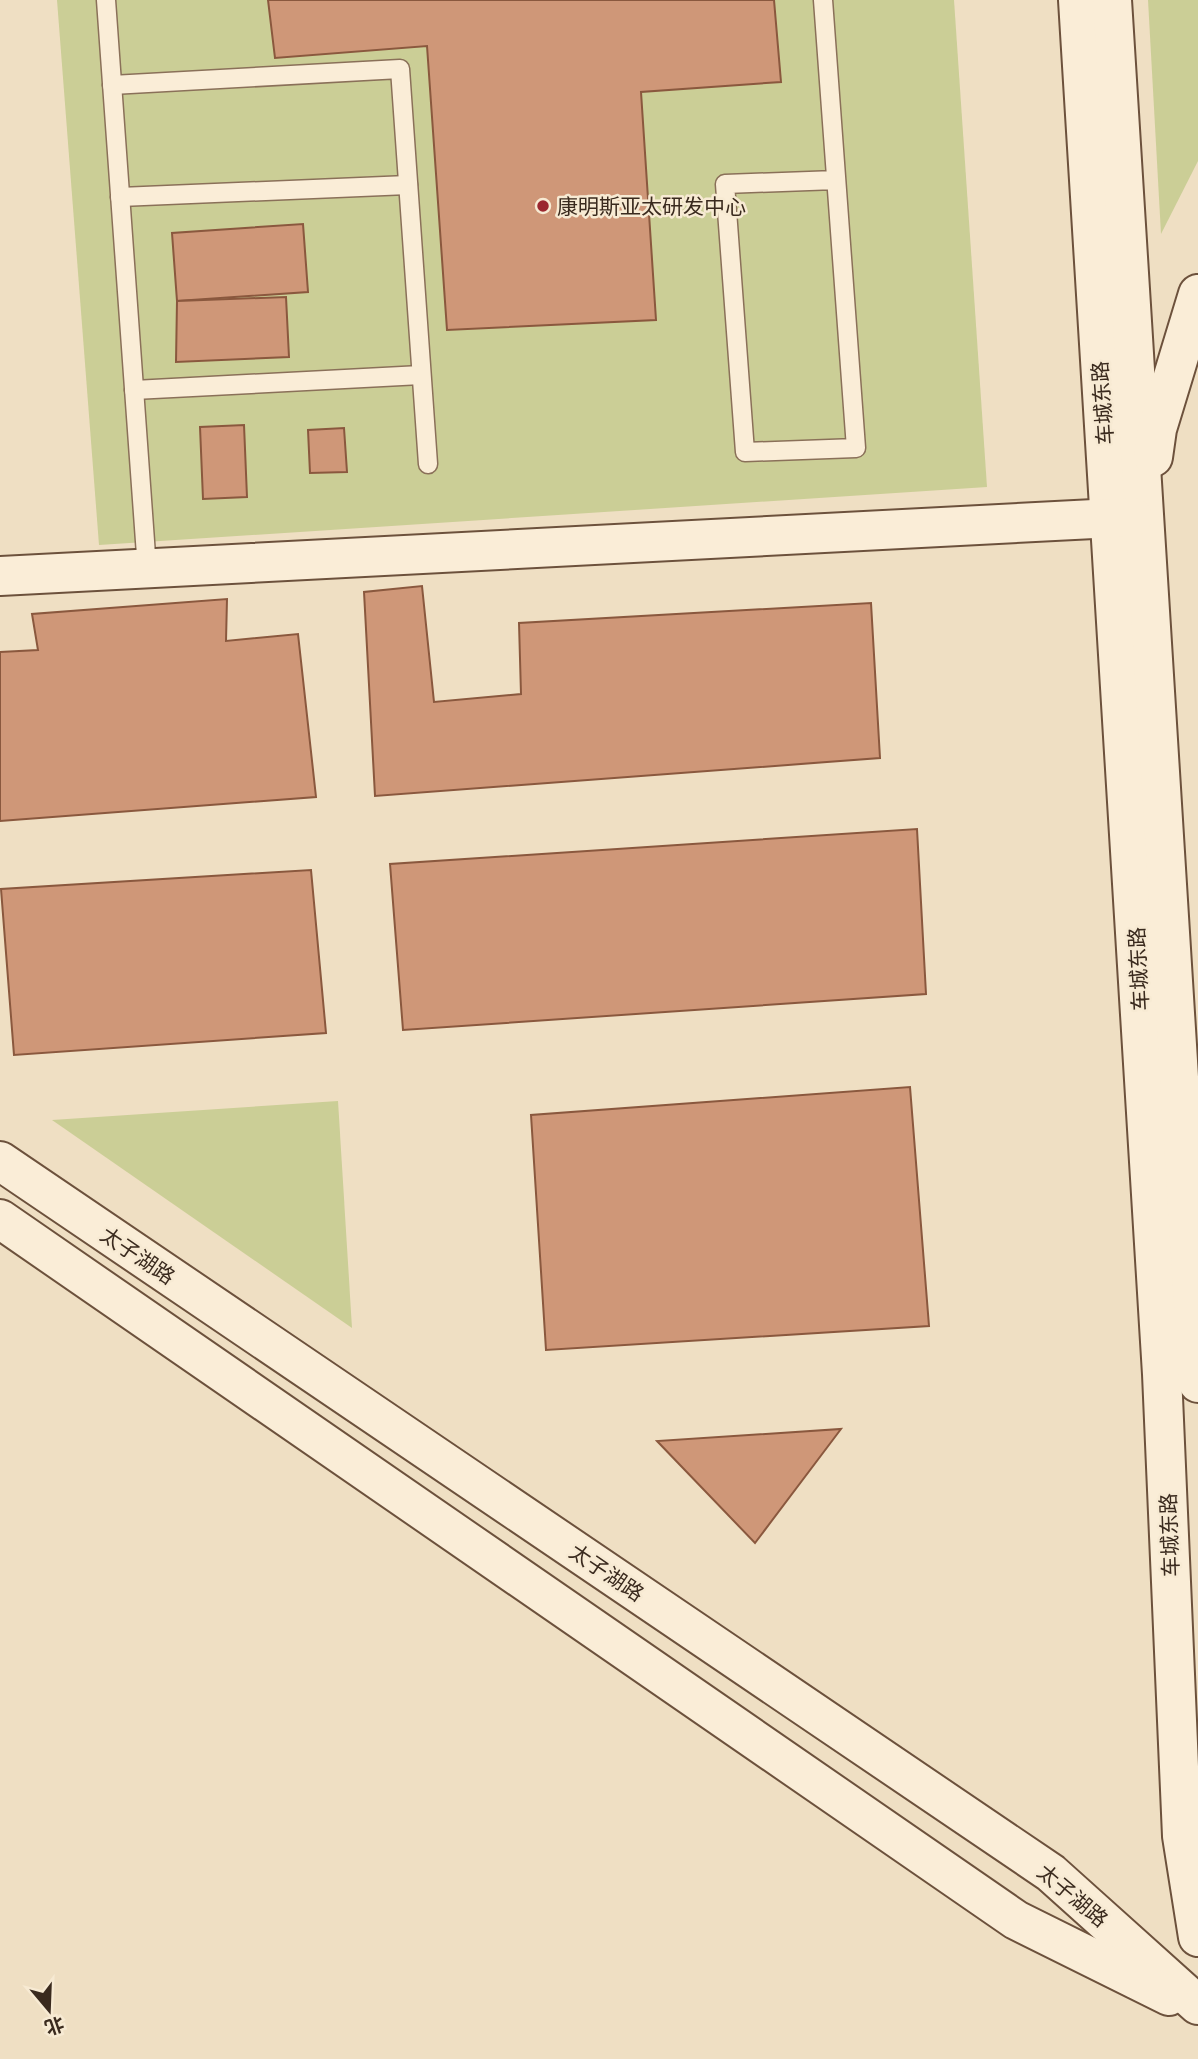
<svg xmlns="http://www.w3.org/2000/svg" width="1198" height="2059" viewBox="0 0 1198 2059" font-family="'Noto Serif','Noto Sans SC',serif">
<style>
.green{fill:#cbce96}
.building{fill:#cf9778;stroke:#8a583e;stroke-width:2}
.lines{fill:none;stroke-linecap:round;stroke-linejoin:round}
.lane-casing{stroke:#8a7059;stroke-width:21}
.secondary-casing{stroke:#6c513c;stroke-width:42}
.lane{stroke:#faedd7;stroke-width:18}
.secondary{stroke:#faedd7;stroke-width:38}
.poi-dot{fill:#9b272f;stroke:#f7ead3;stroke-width:2.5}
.labels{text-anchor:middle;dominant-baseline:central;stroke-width:5;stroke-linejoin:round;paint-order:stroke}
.poi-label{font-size:21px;fill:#3a2a1e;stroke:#f7ead3;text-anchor:start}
.street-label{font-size:21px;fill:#3a2a1e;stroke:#f7ead3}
</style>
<rect width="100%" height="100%" fill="#efdfc3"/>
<g class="green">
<path d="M 57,0 L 954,0 L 987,487 L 99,545 Z"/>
<path d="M 1148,0 L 1198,0 L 1198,161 L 1161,234 Z"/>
<path d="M 338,1101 L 352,1328 L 52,1120 Z"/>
</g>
<g class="building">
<path d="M 268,0 L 774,0 L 781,82 L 641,92 L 656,320 L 447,330 L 427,46 L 275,58 Z"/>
<path d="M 303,224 L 308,292 L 177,301 L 172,233 Z"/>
<path d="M 286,297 L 289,357 L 176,362 L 177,301 Z"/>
<path d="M 244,425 L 247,497 L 203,499 L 200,427 Z"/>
<path d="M 344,428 L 347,472 L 310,473 L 308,430 Z"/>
<path d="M 422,586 L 434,702 L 521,694 L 519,623 L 871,603 L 880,758 L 375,796 L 364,592 Z"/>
<path d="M 227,599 L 226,641 L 298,634 L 316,797 L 0,821 L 0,652 L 38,650 L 32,614 Z"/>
<path d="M 917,829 L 926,994 L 403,1030 L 390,864 Z"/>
<path d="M 311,870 L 326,1033 L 14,1055 L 1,889 Z"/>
<path d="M 910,1087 L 929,1326 L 546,1350 L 531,1115 Z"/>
<path d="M 841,1429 L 755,1543 L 657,1441 Z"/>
</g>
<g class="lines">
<defs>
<g id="lane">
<path d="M 106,0 L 147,569"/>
<path d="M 823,0 L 856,448 L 745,452 L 725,184 L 836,180"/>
<path d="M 112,85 L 400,69 L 428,464"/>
<path d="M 120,197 L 408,185"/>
<path d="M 134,390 L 421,375"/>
</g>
<g id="secondary">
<path d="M 1078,0 L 1162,1374 L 1182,1836 L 1198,1937"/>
<path d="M 1112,0 L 1198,1383"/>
<path d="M 1153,457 L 1157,429 L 1198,294"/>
<path d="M 0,576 L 1133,517"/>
<path d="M 0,1161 L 1051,1873 L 1198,2005"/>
<path d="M 0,1219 L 1016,1920 L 1169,1996"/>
</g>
</defs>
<use href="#lane" class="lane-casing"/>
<use href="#secondary" class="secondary-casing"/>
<use href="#lane" class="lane"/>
<use href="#secondary" class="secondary"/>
</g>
<circle class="poi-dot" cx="543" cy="206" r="7"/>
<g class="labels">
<g class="poi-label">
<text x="557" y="206">康明斯亚太研发中心</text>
</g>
<g class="street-label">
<text transform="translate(1102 403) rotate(-94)">车城东路</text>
<text transform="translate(1138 969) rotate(-93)">车城东路</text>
<text transform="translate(138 1255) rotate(34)">太子湖路</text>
<text transform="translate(1169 1535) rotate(-92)">车城东路</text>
<text transform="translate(607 1572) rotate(34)">太子湖路</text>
<text transform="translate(1073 1895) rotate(40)">太子湖路</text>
</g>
</g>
<g transform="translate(49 2010) rotate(161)" stroke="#f7ead3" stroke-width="5" paint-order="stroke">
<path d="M0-5L12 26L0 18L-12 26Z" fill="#3a2a1e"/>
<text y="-10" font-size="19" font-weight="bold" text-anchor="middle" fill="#3a2a1e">北</text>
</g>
</svg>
